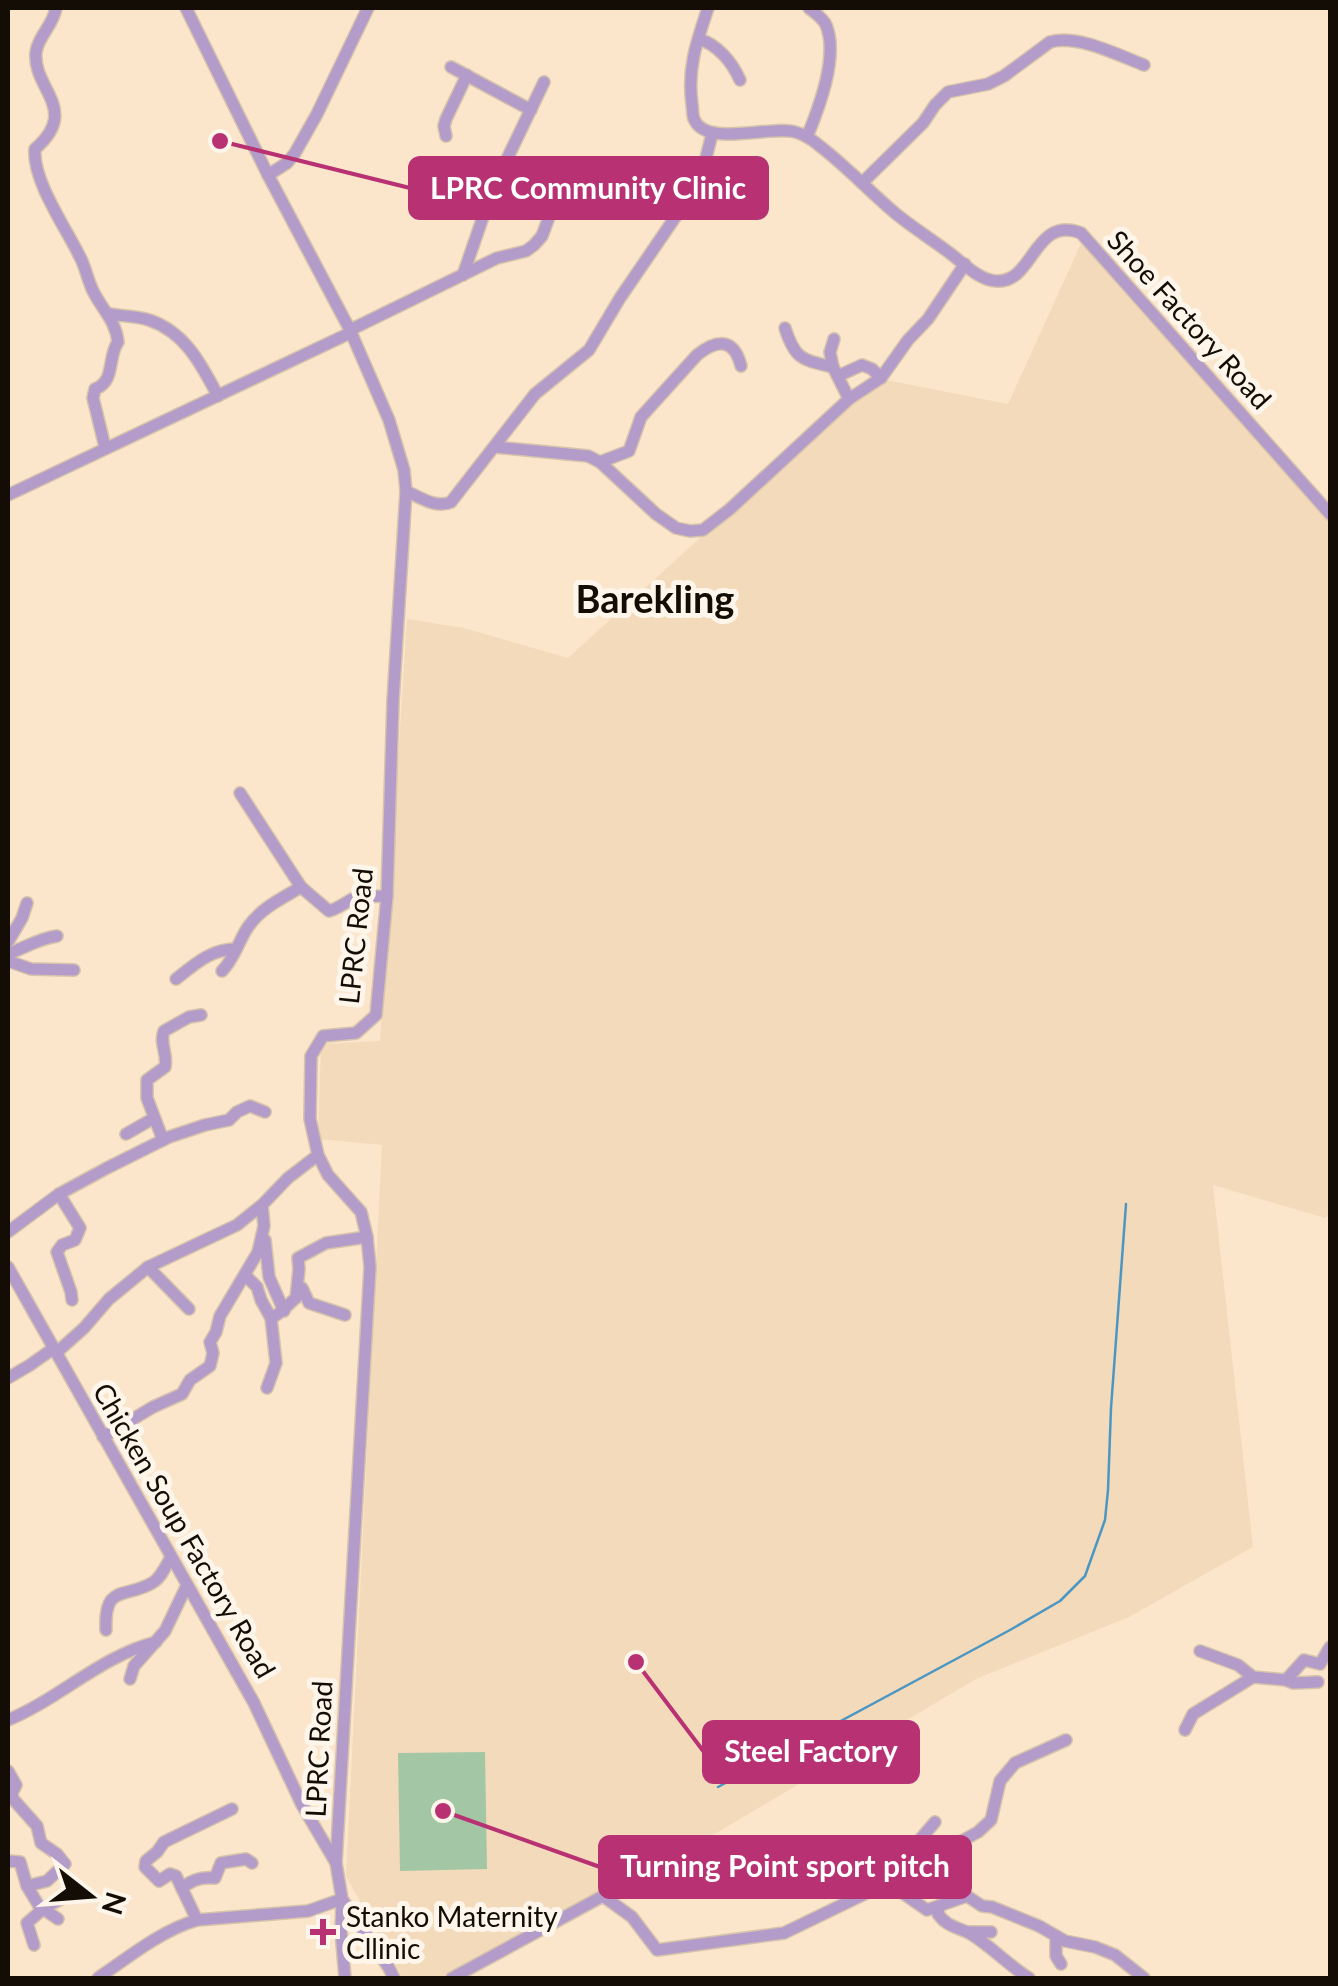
<svg xmlns="http://www.w3.org/2000/svg" width="1338" height="1986" viewBox="0 0 1338 1986" font-family="Lato,sans-serif">
<style>
.built{fill:#f3daba}
.park{fill:#a3c7a5}
.lines{fill:none;stroke-linecap:round;stroke-linejoin:round}
.stream{stroke:#4c96c3;stroke-width:2.5}
.street-casing{stroke:#d6c3ac;stroke-width:14}
.street{stroke:#b39bca;stroke-width:11}
.poi-dot{fill:#b73173;stroke:#fef5eb;stroke-width:4}
.labels{text-anchor:middle;dominant-baseline:central;stroke-width:10;stroke-linejoin:round;paint-order:stroke}
.street-label{font-size:28px;fill:#140d05;stroke:#fef5eb}
.poi-label{font-size:28px;fill:#140d05;stroke:#fef5eb;text-anchor:start}
.district-label{font-size:38px;font-weight:bold;fill:#140d05;stroke:#fef5eb}
.leader{fill:none;stroke:#b73173;stroke-width:4}
.callout-dot{fill:#b73173;stroke:#fef5eb;stroke-width:4}
.callout{fill:#b73173;stroke:#b73173;stroke-width:4}
.callout-label{font-size:30px;text-anchor:middle;font-weight:bold;fill:#fff}
</style>
<rect width="100%" height="100%" fill="#fbe6cc"/>
<path class="built" d="M 1083,239 L 1330,518 L 1330,1213 L 1325,1218 L 1213,1185 L 1253,1547 L 1129,1617 L 976,1679 L 546,1934 L 441,1978 L 403,1978 L 346,1876 L 382,1145 L 318,1139 L 321,1044 L 380,1041 L 407,619 L 464,628 L 568,658 L 876,378 L 1008,404 Z"/>
<path class="park" d="M 485,1752 L 487,1869 L 400,1871 L 398,1753 Z"/>
<g class="lines">
<path class="stream" d="M 718,1787 L 1010,1630 L 1060,1601 L 1085,1576 L 1105,1520 L 1108,1490 L 1111,1408 L 1126,1204"/>
<defs>
<g id="street">
<path d="M 56,8 C 53,26 38,36 36,52 C 32,89 81,109 35,149 C 32,180 66,228 80,257 C 86,268 88,282 94,293 C 103,310 116,322 118,342 C 107,357 116,381 95,389 L 93,398 L 105,447"/>
<path d="M 186,8 L 268,175 L 350,330 L 389,420 L 404,470 L 406,491 L 393,701 L 387,896 L 376,1015 L 356,1033 L 323,1036 L 311,1056 L 310,1119 L 318,1155 L 328,1175 L 361,1212 L 367,1237 L 370,1267 L 336,1863"/>
<path d="M 708,8 C 697,41 687,68 692,104 C 693,109 692,114 694,119 C 706,148 769,125 795,132 C 804,134 814,141 821,147 C 847,167 870,192 895,213 C 913,228 933,240 951,254 C 964,264 979,280 996,281 C 1034,284 1033,215 1081,233 L 1330,514"/>
<path d="M 699,39 C 718,45 732,62 740,80"/>
<path d="M 451,67 L 531,110"/>
<path d="M 446,136 L 444,126 L 446,119 L 467,75"/>
<path d="M 807,137 C 819,108 839,56 826,25 C 823,18 815,13 809,8"/>
<path d="M 268,175 L 287,163 L 295,153 L 317,114 L 368,8"/>
<path d="M 862,183 L 923,123 L 935,105 L 948,92 L 988,84 L 1004,76 L 1050,42 C 1077,34 1118,55 1144,65"/>
<path d="M 463,275 L 493,188 L 544,82"/>
<path d="M 109,314 C 121,316 137,316 149,320 C 185,332 201,364 218,396"/>
<path d="M 785,328 C 795,360 803,360 833,367 L 849,399"/>
<path d="M 350,330 L 497,258 L 526,251 L 534,245 L 542,236 L 548,220"/>
<path d="M 833,367 L 830,352 L 834,339"/>
<path d="M 838,376 L 862,365 L 872,369 L 881,378"/>
<path d="M 495,447 L 588,456 L 600,462 L 656,514 L 676,528 L 690,531 L 703,530 L 730,509 L 849,399 L 881,378 L 908,340 L 928,319 L 965,264"/>
<path d="M 600,462 L 629,451 L 641,417 L 697,355 C 717,339 734,338 741,366"/>
<path d="M 406,491 C 419,497 437,509 451,502 L 535,394 L 589,350 L 620,298 L 687,200 L 706,158 L 712,134"/>
<path d="M 8,495 L 350,333"/>
<path d="M 240,793 L 301,887 L 329,911 C 339,908 343,904 352,899 C 362,895 377,897 387,896"/>
<path d="M 8,942 L 22,918 L 27,903"/>
<path d="M 8,954 C 24,948 40,938 57,936"/>
<path d="M 8,961 L 31,969 L 74,970"/>
<path d="M 222,971 C 235,958 238,942 248,927 C 261,908 281,899 301,887"/>
<path d="M 176,979 C 195,964 211,949 236,949"/>
<path d="M 126,1134 L 154,1118"/>
<path d="M 163,1140 L 147,1098 L 147,1080 L 165,1067 C 168,1054 159,1043 164,1031 L 189,1017 L 201,1015"/>
<path d="M 59,1194 L 80,1228 L 75,1240 L 62,1245 L 57,1252 L 71,1292 L 72,1300"/>
<path d="M 8,1232 L 59,1194 L 107,1168 L 169,1137 L 205,1125 L 229,1120 L 237,1112 L 250,1106 L 265,1112"/>
<path d="M 265,1240 L 269,1277 L 284,1311"/>
<path d="M 8,1267 L 254,1703 L 302,1805 L 336,1863 L 342,1899 L 389,1968 L 394,1978"/>
<path d="M 148,1267 L 189,1309"/>
<path d="M 245,1275 L 257,1287 L 261,1300 L 271,1318 L 276,1363 L 267,1388"/>
<path d="M 298,1287 L 302,1288 L 309,1303 L 345,1315"/>
<path d="M 271,1318 C 282,1313 287,1305 296,1298 L 299,1269 L 298,1258 L 326,1243 L 367,1237"/>
<path d="M 56,1353 L 84,1328 L 109,1299 L 148,1267 L 237,1225 L 262,1205"/>
<path d="M 8,1378 L 30,1365 L 54,1348"/>
<path d="M 103,1437 L 153,1407 L 182,1394 L 190,1380 L 210,1366 L 213,1353 L 210,1342 L 216,1332 L 220,1316 L 258,1252 L 264,1226 L 262,1205 L 288,1178 L 318,1155"/>
<path d="M 106,1630 C 104,1583 125,1599 152,1583 C 161,1578 166,1566 171,1557"/>
<path d="M 1200,1651 L 1238,1665 L 1253,1677 L 1286,1680 L 1293,1683 L 1318,1682"/>
<path d="M 130,1679 L 134,1666 L 165,1631 L 187,1585"/>
<path d="M 1286,1680 L 1304,1660 L 1320,1664 L 1330,1647"/>
<path d="M 8,1720 C 59,1699 101,1656 156,1642"/>
<path d="M 1185,1730 L 1193,1714 L 1253,1677"/>
<path d="M 8,1771 L 16,1785 L 12,1793 L 13,1799 L 37,1826 L 41,1843 L 57,1854 L 65,1864 L 47,1881 L 27,1886"/>
<path d="M 8,1861 L 20,1862 L 27,1886 L 39,1906 L 58,1919"/>
<path d="M 888,1882 L 978,1832 L 991,1820 L 1000,1781 L 1015,1763 L 1066,1740"/>
<path d="M 879,1887 L 891,1885 L 927,1910 L 967,1896 L 982,1906 L 992,1907 L 1039,1926 L 1065,1941 L 1095,1947 L 1115,1955 L 1144,1978"/>
<path d="M 182,1889 C 191,1879 203,1877 215,1878 L 221,1863 L 246,1859 L 252,1863"/>
<path d="M 603,1896 L 632,1917 L 657,1950 L 784,1933 L 879,1887 L 935,1822"/>
<path d="M 939,1906 L 938,1914 C 947,1927 958,1927 971,1934 C 992,1947 1008,1965 1029,1978"/>
<path d="M 197,1920 L 176,1876 L 170,1874 L 159,1881 L 145,1867 L 146,1861 L 157,1852 L 164,1842 L 232,1809"/>
<path d="M 968,1932 L 991,1932"/>
<path d="M 1056,1936 L 1056,1956 L 1061,1964"/>
<path d="M 34,1945 L 27,1923 L 44,1908 L 78,1890"/>
<path d="M 98,1978 C 129,1957 160,1931 197,1920 L 308,1911 L 342,1899 L 341,1931 L 345,1978"/>
<path d="M 452,1978 L 603,1896 L 657,1870"/>
</g>
</defs>
<use href="#street" class="street-casing"/>
<use href="#street" class="street"/>
</g>
<path class="poi-dot" d="M318 1917h10v10h10v10h-10v10h-10v-10h-10v-10h10z"/>
<g class="labels">
<g class="street-label">
<text transform="translate(1190 319) rotate(48)">Shoe Factory Road</text>
<text transform="translate(355 936) rotate(-84)">LPRC Road</text>
<text transform="translate(185 1530) rotate(60)">Chicken Soup Factory Road</text>
<text transform="translate(318 1749) rotate(-87)">LPRC Road</text>
</g>
<g class="poi-label">
<text x="346" y="1916">Stanko Maternity<tspan x="346" dy="32">Cllinic</tspan></text>
</g>
<g class="district-label">
<text x="655" y="598">Barekling</text>
</g>
</g>
<path class="leader" d="M220 141L410 188M636 1662L704 1752M443 1811L600 1867"/>
<g class="callout-dot">
<circle cx="220" cy="141" r="10"/>
<circle cx="636" cy="1662" r="10"/>
<circle cx="443" cy="1811" r="10"/>
</g>
<g class="callout">
<rect x="410" y="158" width="357" height="60" rx="10"/>
<rect x="704" y="1722" width="214" height="60" rx="10"/>
<rect x="600" y="1837" width="370" height="60" rx="10"/>
</g>
<g class="callout-label">
<text x="588" y="199">LPRC Community Clinic</text>
<text x="811" y="1762">Steel Factory</text>
<text x="785" y="1877">Turning Point sport pitch</text>
</g>
<rect width="1338" height="1986" fill="none" stroke="#140d05" stroke-width="20"/>
<g transform="translate(90 1896) rotate(107)" stroke="#fef5eb" stroke-width="8" paint-order="stroke">
<path d="M0-8L18 38L0 25L-18 38Z" fill="#140d05"/>
<text y="-15" font-size="28" font-weight="bold" text-anchor="middle" fill="#140d05">N</text>
</g>
</svg>
